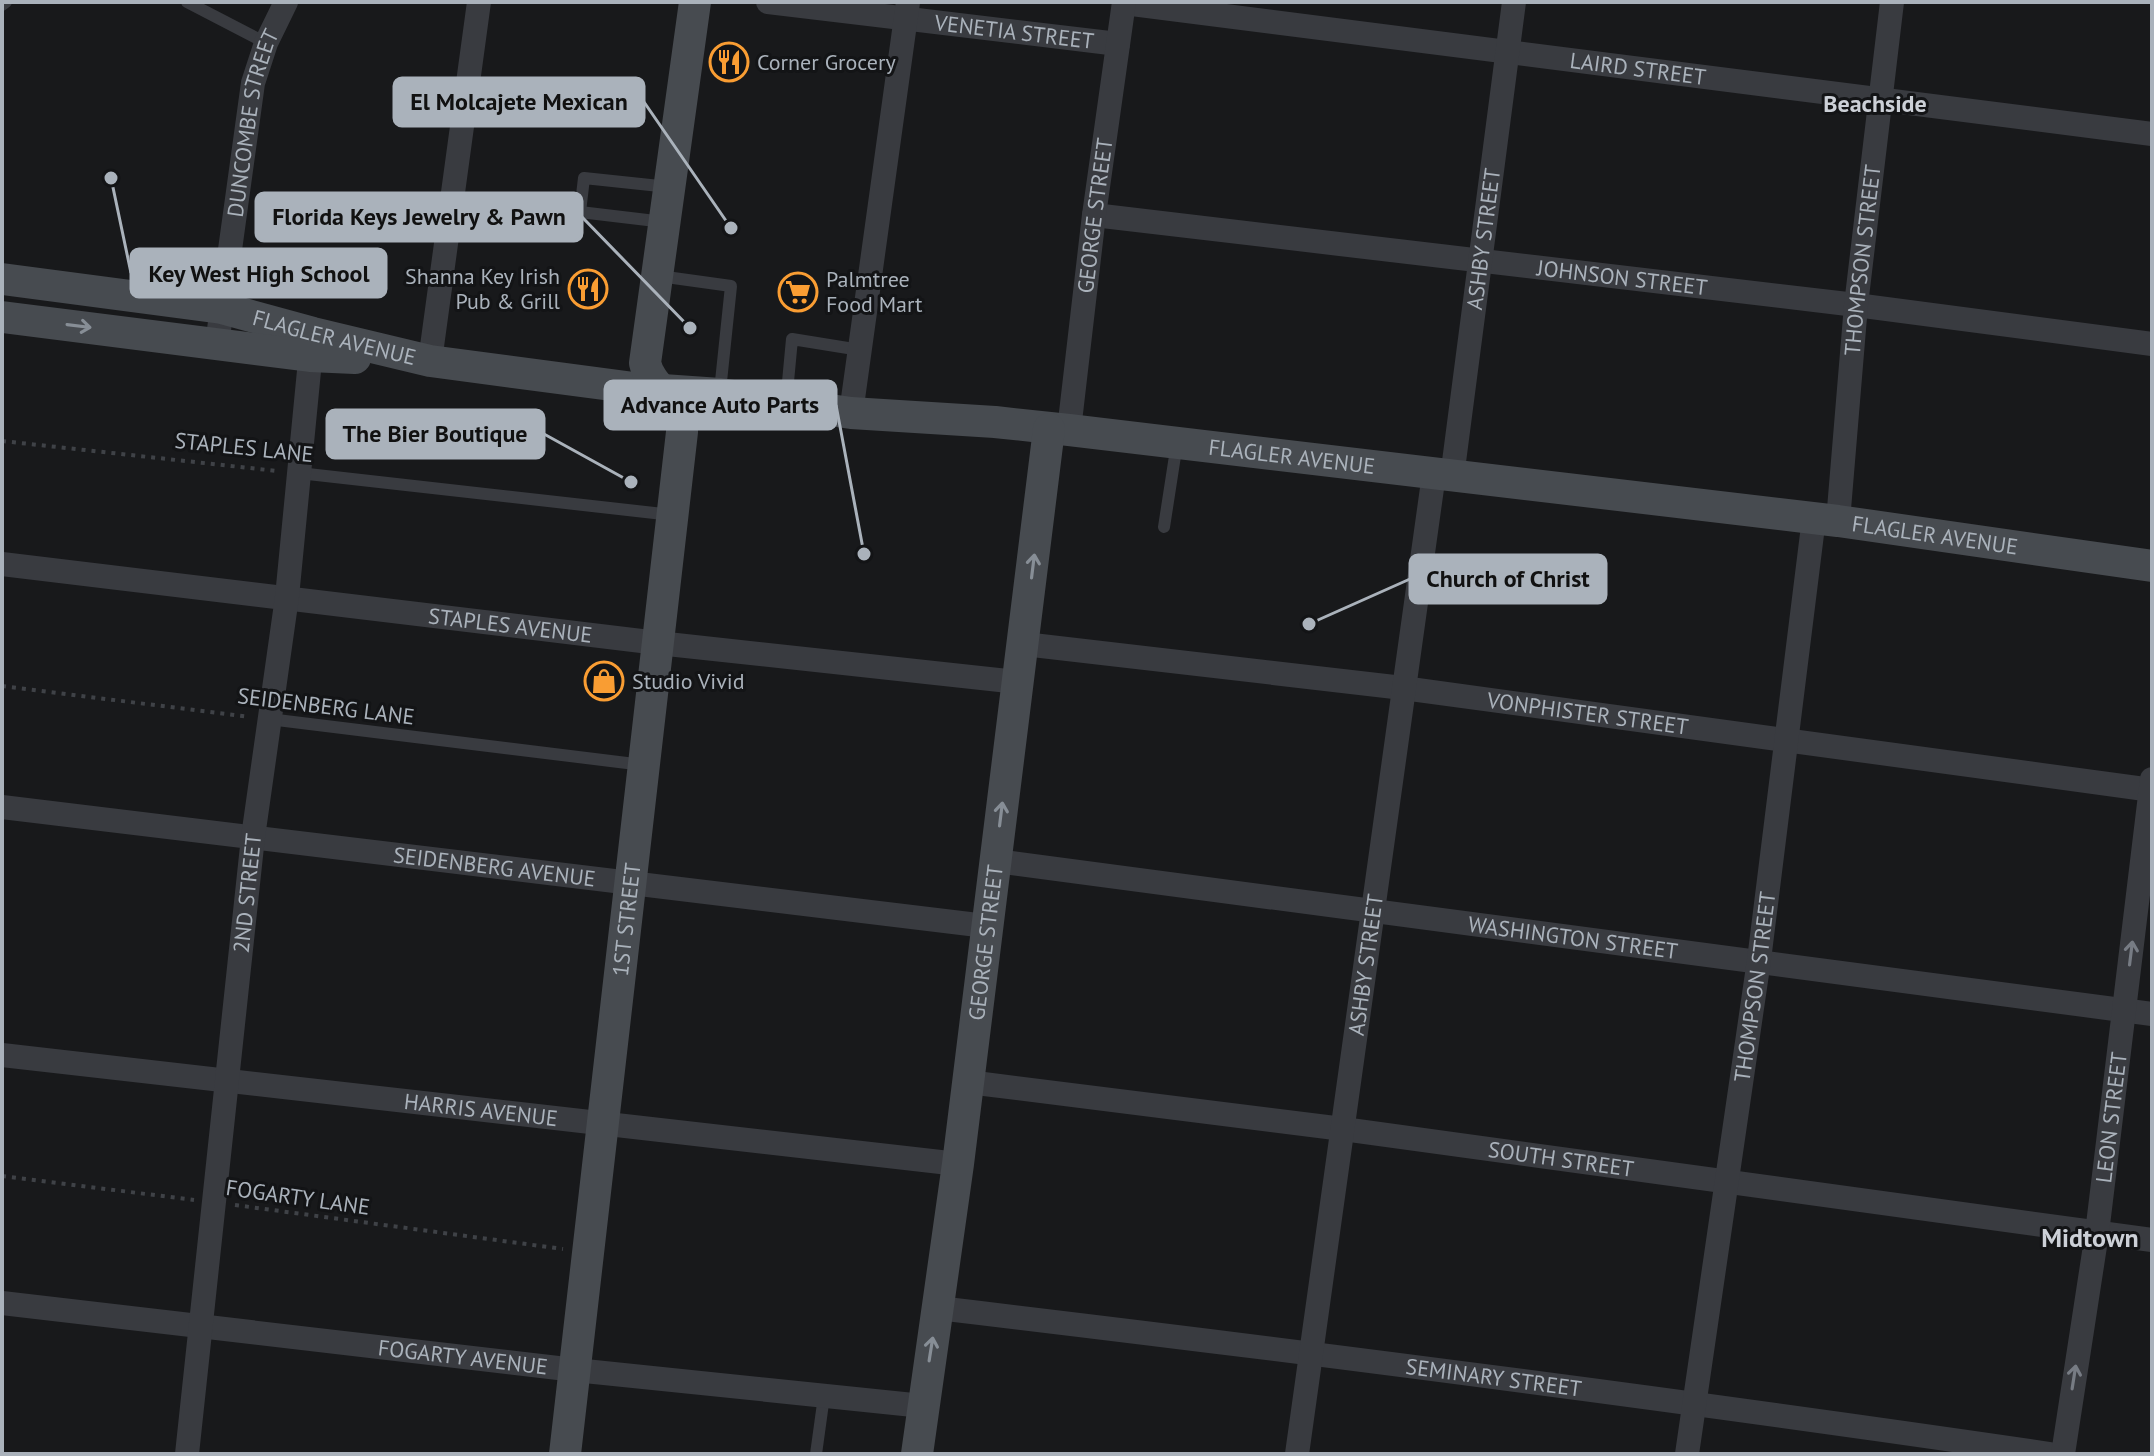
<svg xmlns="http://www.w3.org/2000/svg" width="2154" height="1456" viewBox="0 0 2154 1456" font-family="'PT Sans',sans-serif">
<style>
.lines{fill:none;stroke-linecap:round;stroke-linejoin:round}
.path{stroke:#3f4247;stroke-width:4;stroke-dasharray:4 6;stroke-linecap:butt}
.lane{stroke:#393b40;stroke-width:12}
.street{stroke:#393b40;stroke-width:24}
.secondary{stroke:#474b50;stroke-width:32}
.oneway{stroke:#878e96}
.oneway2{stroke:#777c84}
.labels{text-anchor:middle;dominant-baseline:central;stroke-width:6;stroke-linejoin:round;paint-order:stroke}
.street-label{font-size:22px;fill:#aab2bb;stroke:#131416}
.poi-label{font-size:22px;fill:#aab2bb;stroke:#131416;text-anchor:start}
.neighbourhood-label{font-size:24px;font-weight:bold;fill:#ccd0d7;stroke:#131416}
.quarter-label{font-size:26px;font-weight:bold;fill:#ccd0d7;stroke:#131416}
.leader{fill:none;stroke:#aab2bb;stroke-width:3}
.callout-dot{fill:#aab2bb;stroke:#131416;stroke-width:3}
.callout{fill:#aab2bb;stroke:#aab2bb;stroke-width:3}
.callout-label{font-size:24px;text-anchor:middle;font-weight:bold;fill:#111}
</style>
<rect width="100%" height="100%" fill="#18191b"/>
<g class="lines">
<g class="path">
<path d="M 2,441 L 277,471"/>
<path d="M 2,686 L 250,717"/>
<path d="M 2,1176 L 194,1200"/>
<path d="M 235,1205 L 563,1249"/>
</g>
<g class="lane">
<path d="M 187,2 L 266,43"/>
<path d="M 2,5 L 6,2"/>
<path d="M 664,222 L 580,212 L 584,178 L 669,187"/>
<path d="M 659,276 L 731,286 L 720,391"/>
<path d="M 786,403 L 792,339 L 860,350"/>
<path d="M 299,473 L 672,515"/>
<path d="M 1164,527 L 1177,443"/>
<path d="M 269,719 L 643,765"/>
<path d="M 816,1454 L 824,1396"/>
</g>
<g class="street">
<path id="s1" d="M 768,2 L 1118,44"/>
<path id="s2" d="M 1124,3 L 2152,134"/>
<path id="s3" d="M 1094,215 L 1856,305 L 2152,344"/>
<path id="s4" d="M 217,344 L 253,83 L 266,43 L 286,2"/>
<path d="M 430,361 L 479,2"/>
<path d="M 851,413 L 908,2"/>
<path id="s5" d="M 1069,430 L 1094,215 L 1124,2"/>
<path id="s6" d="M 1452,477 L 1514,2"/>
<path id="s7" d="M 1838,521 L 1856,305 L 1892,2"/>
<path id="s8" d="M 2,564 L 658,643 L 1018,682"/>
<path id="s9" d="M 1024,644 L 1403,688 L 2152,790"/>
<path id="s10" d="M 2,807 L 986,926"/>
<path id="s11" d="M 996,861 L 2152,1014"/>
<path id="s12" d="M 2,1055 L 958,1164"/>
<path id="s13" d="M 968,1082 L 1343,1129 L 2152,1240"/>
<path id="s14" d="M 2,1303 L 575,1370 L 923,1406"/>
<path id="s15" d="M 938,1308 C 1309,1352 1680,1400 2050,1454"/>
<path id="s16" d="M 187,1454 L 253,837 L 287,597 L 312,340"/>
<path id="s17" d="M 1297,1454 L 1434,474"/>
<path id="s18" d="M 1687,1454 L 1759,960 L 1814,518"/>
<path id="s19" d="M 2063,1454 L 2097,1233 L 2152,779"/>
</g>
<g class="secondary">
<path id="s20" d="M 2,279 L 222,308 L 313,333 L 430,361 L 634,388 L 720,394 L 851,413 L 995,422 L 1069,430 L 1838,521 L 2152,566"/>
<path d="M 2,317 L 310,356 L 355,358"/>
<path id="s21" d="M 565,1454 L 682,432 C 683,401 651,390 645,363 L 695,2"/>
<path id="s22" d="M 917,1454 L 958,1164 L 1049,429"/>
</g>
</g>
<defs><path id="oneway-shaft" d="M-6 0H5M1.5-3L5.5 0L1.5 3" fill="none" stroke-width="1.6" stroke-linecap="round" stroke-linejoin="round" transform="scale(2)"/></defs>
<g class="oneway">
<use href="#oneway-shaft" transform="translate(79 326) rotate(7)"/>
<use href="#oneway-shaft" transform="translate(1033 566) rotate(-83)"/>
<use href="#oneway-shaft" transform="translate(1001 814) rotate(-83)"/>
<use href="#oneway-shaft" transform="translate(931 1349) rotate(-81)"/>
</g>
<g class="oneway2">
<use href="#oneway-shaft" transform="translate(2131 953) rotate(-83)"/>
<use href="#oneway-shaft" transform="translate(2074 1377) rotate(-81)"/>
</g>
<defs>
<symbol id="restaurant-ring" viewBox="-11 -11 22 22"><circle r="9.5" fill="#131416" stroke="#f99d33" stroke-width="1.5"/><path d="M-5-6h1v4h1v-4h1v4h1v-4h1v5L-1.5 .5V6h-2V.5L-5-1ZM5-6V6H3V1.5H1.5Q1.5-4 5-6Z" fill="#f99d33"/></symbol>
<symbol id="supermarket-ring" viewBox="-11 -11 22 22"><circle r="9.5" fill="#131416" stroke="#f99d33" stroke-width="1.5"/><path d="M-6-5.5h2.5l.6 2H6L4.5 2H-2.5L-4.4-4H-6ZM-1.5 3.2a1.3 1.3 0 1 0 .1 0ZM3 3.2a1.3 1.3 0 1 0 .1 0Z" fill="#f99d33"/></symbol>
<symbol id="shop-ring" viewBox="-11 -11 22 22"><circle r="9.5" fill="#131416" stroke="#f99d33" stroke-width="1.5"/><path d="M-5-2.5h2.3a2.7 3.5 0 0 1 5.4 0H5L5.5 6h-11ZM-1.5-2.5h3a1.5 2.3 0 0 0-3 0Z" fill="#f99d33"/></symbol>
</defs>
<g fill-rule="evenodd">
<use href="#restaurant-ring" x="707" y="40" width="44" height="44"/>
<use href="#restaurant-ring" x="566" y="267" width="44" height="44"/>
<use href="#supermarket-ring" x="776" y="270" width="44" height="44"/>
<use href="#shop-ring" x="582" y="659" width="44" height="44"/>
</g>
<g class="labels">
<g class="street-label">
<text stroke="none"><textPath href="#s1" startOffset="248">VENETIA STREET</textPath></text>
<text stroke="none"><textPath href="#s2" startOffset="518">LAIRD STREET</textPath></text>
<text stroke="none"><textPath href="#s4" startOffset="224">DUNCOMBE STREET</textPath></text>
<text stroke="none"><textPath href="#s5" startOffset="216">GEORGE STREET</textPath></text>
<text stroke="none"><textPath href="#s6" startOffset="240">ASHBY STREET</textPath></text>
<text stroke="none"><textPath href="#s7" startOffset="262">THOMPSON STREET</textPath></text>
<text stroke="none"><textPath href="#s3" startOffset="532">JOHNSON STREET</textPath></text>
<text stroke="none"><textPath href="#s20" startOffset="338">FLAGLER AVENUE</textPath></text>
<text transform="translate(244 447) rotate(6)">STAPLES LANE</text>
<text stroke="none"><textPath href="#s20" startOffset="1304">FLAGLER AVENUE</textPath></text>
<text stroke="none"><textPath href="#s20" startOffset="1952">FLAGLER AVENUE</textPath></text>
<text stroke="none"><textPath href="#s8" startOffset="512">STAPLES AVENUE</textPath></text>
<text transform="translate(326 706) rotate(7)">SEIDENBERG LANE</text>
<text stroke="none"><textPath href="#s9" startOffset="568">VONPHISTER STREET</textPath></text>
<text stroke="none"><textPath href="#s10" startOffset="496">SEIDENBERG AVENUE</textPath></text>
<text stroke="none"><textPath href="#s16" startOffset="564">2ND STREET</textPath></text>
<text stroke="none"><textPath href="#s21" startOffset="538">1ST STREET</textPath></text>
<text stroke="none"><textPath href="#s11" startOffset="582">WASHINGTON STREET</textPath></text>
<text stroke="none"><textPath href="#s22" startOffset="516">GEORGE STREET</textPath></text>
<text stroke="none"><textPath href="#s17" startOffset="494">ASHBY STREET</textPath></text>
<text stroke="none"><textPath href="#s18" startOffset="472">THOMPSON STREET</textPath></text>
<text stroke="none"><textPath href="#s12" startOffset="482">HARRIS AVENUE</textPath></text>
<text stroke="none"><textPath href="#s19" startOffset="340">LEON STREET</textPath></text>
<text stroke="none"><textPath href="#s13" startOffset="598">SOUTH STREET</textPath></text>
<text transform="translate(298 1197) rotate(8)">FOGARTY LANE</text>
<text stroke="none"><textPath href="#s14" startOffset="464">FOGARTY AVENUE</textPath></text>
<text stroke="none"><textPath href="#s15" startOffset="560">SEMINARY STREET</textPath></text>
</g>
<g class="poi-label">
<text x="757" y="62">Corner Grocery</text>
<text x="560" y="276" text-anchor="end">Shanna Key Irish<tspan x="560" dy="25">Pub &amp; Grill</tspan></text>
<text x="826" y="279">Palmtree<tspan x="826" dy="25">Food Mart</tspan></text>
<text x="632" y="681">Studio Vivid</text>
</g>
<g class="neighbourhood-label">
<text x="1875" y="103">Beachside</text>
</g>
<g class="quarter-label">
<text x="2090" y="1237">Midtown</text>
</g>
</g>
<path class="leader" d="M731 228L644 102M690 328L582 217M111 178L131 273M864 554L836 405M631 482L544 434M1309 624L1410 579"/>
<g class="callout-dot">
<circle cx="731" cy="228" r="8"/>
<circle cx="690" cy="328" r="8"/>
<circle cx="111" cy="178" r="8"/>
<circle cx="864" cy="554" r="8"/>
<circle cx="631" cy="482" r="8"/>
<circle cx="1309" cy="624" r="8"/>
</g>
<g class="callout">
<rect x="394" y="78" width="250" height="48" rx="8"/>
<rect x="256" y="193" width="326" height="48" rx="8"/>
<rect x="131" y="249" width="255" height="48" rx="8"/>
<rect x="605" y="381" width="231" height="48" rx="8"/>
<rect x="327" y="410" width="217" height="48" rx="8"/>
<rect x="1410" y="555" width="196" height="48" rx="8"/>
</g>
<g class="callout-label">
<text x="519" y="110">El Molcajete Mexican</text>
<text x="419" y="225">Florida Keys Jewelry &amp; Pawn</text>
<text x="259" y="282">Key West High School</text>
<text x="720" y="413">Advance Auto Parts</text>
<text x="435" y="442">The Bier Boutique</text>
<text x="1508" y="587">Church of Christ</text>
</g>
<rect width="2154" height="1456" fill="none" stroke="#aab2bb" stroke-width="8"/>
</svg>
